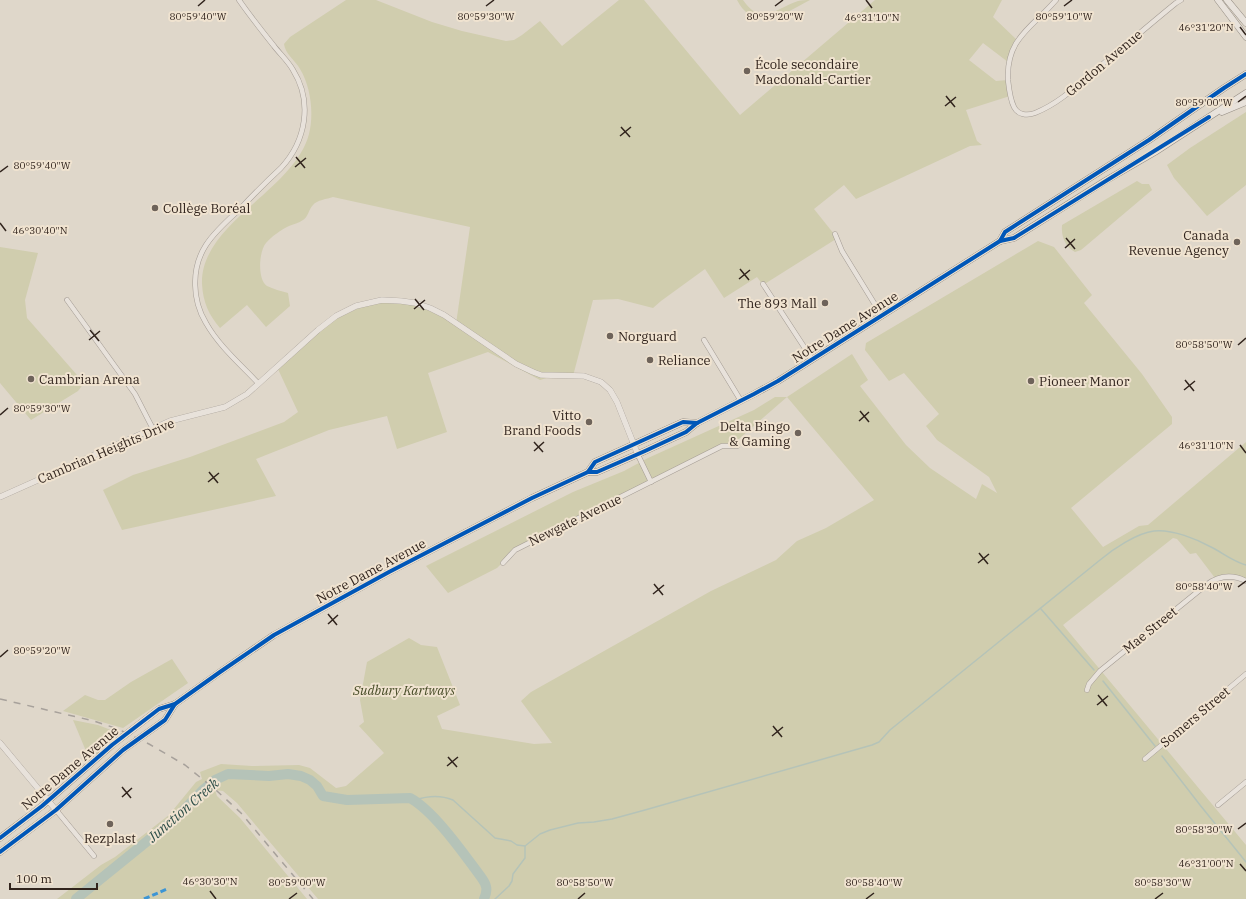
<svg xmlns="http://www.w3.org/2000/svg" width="1246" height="899" viewBox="0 0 1246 899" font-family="'IBM Plex Serif',serif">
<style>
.green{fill:#d0cdae}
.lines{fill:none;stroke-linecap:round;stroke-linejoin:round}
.stream{stroke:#b5c3b8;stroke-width:1.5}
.river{stroke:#b5c3b8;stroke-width:10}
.minor-casing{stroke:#a49c94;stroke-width:5.5}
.tertiary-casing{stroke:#a49c94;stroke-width:6}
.secondary-casing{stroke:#948c83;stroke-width:7}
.minor{stroke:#e8e2db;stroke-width:4.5}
.tertiary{stroke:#e8e2db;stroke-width:5.5}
.secondary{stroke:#e8e2db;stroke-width:6}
.rail{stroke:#a7a19b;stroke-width:1.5;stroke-dasharray:7 7;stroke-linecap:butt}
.quiet{stroke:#3d95d5;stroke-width:3;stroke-dasharray:6 3;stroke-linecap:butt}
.cycleway-casing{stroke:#f0e3d0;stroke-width:6}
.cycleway{stroke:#0057b8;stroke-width:4}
.ticks{fill:none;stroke:#31241d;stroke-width:1.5}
.poi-dot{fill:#6e635a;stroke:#f0e3d0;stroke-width:1.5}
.labels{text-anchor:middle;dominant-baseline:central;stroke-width:4;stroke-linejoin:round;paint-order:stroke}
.street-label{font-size:13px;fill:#31241d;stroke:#f0e3d0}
.poi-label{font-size:13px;fill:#31241d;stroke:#f0e3d0;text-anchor:start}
.park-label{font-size:13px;font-style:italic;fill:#464b26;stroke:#f0e3d0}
.water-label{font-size:14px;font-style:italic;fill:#2e4f49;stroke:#f0e3d0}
.ticks-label{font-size:10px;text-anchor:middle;fill:#31241d;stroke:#f0e3d0;stroke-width:4;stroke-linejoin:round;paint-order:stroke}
</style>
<rect width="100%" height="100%" fill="#dfd7ca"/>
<g class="green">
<path d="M 346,0 L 376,0 L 432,22 L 462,31 L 506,41 L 514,40 L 522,35 L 540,21 L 562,46 L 619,0 L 644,0 L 740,115 L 875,0 L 1002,0 L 993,17 L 1017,40 L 1008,62 L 983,43 L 969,60 L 996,81 L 1008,80 L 1010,96 L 966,110 L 977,141 L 982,145 L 970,146 L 856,199 L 844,185 L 814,209 L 834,234 L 836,239 L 763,285 L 757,277 L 724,298 L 705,269 L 661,301 L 653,308 L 618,299 L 593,300 L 573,376 L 553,376 L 540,380 L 488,352 L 428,373 L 447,432 L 397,449 L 387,416 L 329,430 L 256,459 L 276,496 L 122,530 L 103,490 L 133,475 L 190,457 L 284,422 L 298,412 L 277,367 L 328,322 L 370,303 L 415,303 L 456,324 L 470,227 L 333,197 C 327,199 317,200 313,205 C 308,210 309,216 303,220 C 299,223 293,224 289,226 C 281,230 272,236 266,243 C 259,251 257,279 267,286 C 273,289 281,291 288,293 L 290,306 L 266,327 L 247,305 L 220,328 C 209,315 203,303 202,284 C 200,223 294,191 309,134 C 314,114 311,87 300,69 C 296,61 285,54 284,44 L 290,37 Z"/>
<path d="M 737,0 L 743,0 C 761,27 777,8 798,1 C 802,0 806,0 810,0 C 792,9 769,27 749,14 C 744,11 740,6 737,0 Z"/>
<path d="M 1246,112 L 1246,185 L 1207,216 L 1174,178 L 1167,165 L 1190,148 Z"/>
<path d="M 1137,181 L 1142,184 L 1149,184 L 1152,190 L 1081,250 L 1075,252 C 1065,247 1061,236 1062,225 Z"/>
<path d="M 1038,241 L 1054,247 L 1092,295 L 1084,303 L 1142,374 L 1172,417 L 1172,424 L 1071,508 L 1103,547 L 1139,526 L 1148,525 L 1246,442 L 1246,580 L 1244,579 L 1215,578 L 1196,553 L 1190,554 L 1177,539 L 1173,538 L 1063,625 L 1246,845 L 1246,899 L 318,899 L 237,803 L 223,791 L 215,790 L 217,796 L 240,818 L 307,899 L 57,899 L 101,865 L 115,857 L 169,815 L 196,782 L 202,779 L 200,772 L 221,764 L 252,766 L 299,765 L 310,768 L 336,788 L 346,786 L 384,753 L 359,726 L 364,722 L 360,700 L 367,662 L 409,638 L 421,645 L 437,647 L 460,705 L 437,716 L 442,729 L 534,744 L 552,743 L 521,701 L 531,692 L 711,591 L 776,560 L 797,541 L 826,528 L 874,500 L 787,397 L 732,445 L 721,446 L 515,550 L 497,568 L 448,593 L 426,566 L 573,492 L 624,471 L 648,458 L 754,410 L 775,397 L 787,397 L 852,354 L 868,380 L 860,386 L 906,445 L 930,468 L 976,499 L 982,484 L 997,493 L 989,477 L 937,440 L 926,426 L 939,414 L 904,373 L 889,381 L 865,350 L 866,343 Z"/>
<path d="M 0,247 L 38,253 L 25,300 L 27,318 L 84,383 L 78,391 L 31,420 L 0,383 Z"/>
<path d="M 172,659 L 188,683 L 123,728 L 63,711 L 85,695 L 98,700 L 105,700 L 131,682 Z"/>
<path d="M 73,720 L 98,725 L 124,735 L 91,763 Z"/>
</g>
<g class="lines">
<g class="stream">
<path d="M 1041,609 L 1094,670"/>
<path d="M 1103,681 L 1155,746"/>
<path d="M 1162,756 L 1200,805 L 1246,862"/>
<path d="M 415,800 C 427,796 441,795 453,800 L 495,838 L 511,841 L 517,845 L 525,846"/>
<path d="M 495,899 L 509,886 L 512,881 L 513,874 L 525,858 L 525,846 L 540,834 L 550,830 L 578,823 L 594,822 L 612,819 L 645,810 L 872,745 L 879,742 L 890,730 L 1100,560 C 1113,549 1137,533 1154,531 C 1172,529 1197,539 1213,548 C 1224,554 1234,562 1246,565"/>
</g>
<path class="river" d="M 76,899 L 177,817 L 204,789 L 215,780 L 228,774 L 269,776 L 288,774 L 301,776 L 310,780 L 317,786 L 323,796 L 347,800 L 410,798 C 434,811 464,854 481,877 C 487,885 488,890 484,899"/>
<defs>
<g id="minor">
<path d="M 239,0 C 250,16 262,31 274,46 C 280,54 288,61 293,70 C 313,102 306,141 281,168 C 267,181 253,195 240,209 C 228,220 215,231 206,245 C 191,268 192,300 206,323 C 219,346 240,364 258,383"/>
<path d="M 1056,0 C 1032,28 1006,38 1008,80 C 1009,89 1010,99 1014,107 C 1018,115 1027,116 1035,113 C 1060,103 1079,84 1099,67 C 1125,46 1150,24 1176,3 L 1181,0"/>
<path d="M 835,234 L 842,251 L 882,316"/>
<path d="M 763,284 L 812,359"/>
<path d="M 67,300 L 135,394 L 153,429"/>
<path d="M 704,340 L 741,401"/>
<path d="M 638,455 L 651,482"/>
<path d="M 503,563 L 515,550 L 722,446 L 737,446"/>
<path d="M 1087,690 L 1089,684 L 1100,671 L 1206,585 C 1218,576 1232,574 1246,581"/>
<path d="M 1145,759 L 1246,674"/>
<path d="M 1218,805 L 1246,782"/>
<path d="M 56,810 L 94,856"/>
</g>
<g id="tertiary">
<path d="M 0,497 L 170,421 L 225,407 L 247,394 L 318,330 L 336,316 L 356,306 L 382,300 L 401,301 L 415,303 L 430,308 L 444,315 L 516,364 L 533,372 L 541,375 L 584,376 L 601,382 L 610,390 L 617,402 L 638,455"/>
<path d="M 0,743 L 56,810"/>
</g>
<g id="secondary">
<path d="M 1218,0 L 1246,37"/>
<path d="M 1227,0 L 1246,23"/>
<path d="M 1222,112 L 1246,102"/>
<path d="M 1000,241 L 1005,232 L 1149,140 L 1224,88 L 1246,74"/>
<path d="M 588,472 L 597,472 L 645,451 L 686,432 L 697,423 L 754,394 L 778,381 L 1000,241 L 1014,238 L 1105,181 L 1155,152 L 1246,93"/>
<path d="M 0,838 L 42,806 L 112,745 L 159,709 L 175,704 L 220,672 L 274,635 L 389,572 L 532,498 L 588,472 L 595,462 L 683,422 L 697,423"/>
<path d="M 0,852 L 56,810 L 123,750 L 165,720 L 175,704"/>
</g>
</defs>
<use href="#minor" class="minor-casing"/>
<use href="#tertiary" class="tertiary-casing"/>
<use href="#secondary" class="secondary-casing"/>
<use href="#minor" class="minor"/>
<use href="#tertiary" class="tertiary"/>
<use href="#secondary" class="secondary"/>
<path class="rail" d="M 0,699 L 94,721 L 118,729 L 149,744 L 185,765 L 217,791 L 241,813 L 313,899"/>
<path class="quiet" d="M 144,899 L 167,889"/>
<defs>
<g id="cycleway">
<path d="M 1000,241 L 1005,232 L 1149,140 L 1224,88 L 1246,74"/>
<path d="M 588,472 L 597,472 L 645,451 L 686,432 L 697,423 L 754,394 L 778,381 L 1000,241 L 1014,238 L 1209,117"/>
<path d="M 0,838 L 42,806 L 112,745 L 159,709 L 175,704 L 220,672 L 274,635 L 389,572 L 532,498 L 588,472 L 595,462 L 683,422 L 697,423"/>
<path d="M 0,852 L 56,810 L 123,750 L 165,720 L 175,704"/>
</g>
</defs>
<use href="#cycleway" class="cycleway-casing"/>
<use href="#cycleway" class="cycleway"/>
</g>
<path class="ticks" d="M 866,0 L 872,8M 198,6 L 205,0M 486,6 L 494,0M 775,6 L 783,0M 1064,6 L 1072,0M 1240,27 L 1246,35M 946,96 L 955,107M 1238,102 L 1246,96M 945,106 L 956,97M 621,127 L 630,137M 620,136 L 631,127M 296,157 L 305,168M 295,167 L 306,158M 0,172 L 8,166M 0,223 L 6,231M 1066,238 L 1075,249M 1065,248 L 1075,239M 740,269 L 749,280M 739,279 L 750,270M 415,299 L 424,310M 414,309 L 425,300M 90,330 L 99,341M 89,340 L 100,331M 1238,345 L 1246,338M 1185,380 L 1194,391M 1184,390 L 1195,381M 860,411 L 869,422M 0,415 L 8,408M 859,421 L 869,412M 534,442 L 543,452M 1240,445 L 1246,453M 534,451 L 544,442M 209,472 L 218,483M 208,482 L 219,473M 979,553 L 988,564M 978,563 L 989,554M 654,584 L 663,595M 1238,587 L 1246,581M 653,594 L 664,585M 328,614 L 337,625M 328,624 L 338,615M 0,657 L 8,650M 1098,695 L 1107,706M 1097,705 L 1108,696M 773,726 L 782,737M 772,736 L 783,727M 448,757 L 457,767M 447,766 L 458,757M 122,787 L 131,798M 122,797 L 132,788M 1238,829 L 1246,823M 1240,864 L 1246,871M 210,891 L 216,899M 289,899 L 297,893M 578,899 L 585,893M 866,899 L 874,893M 1155,899 L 1163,893"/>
<g class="poi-dot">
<circle cx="747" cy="71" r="4"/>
<circle cx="155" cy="208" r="4"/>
<circle cx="1237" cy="242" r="4"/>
<circle cx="825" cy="303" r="4"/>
<circle cx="610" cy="336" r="4"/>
<circle cx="650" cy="360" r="4"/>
<circle cx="31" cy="379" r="4"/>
<circle cx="1031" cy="381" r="4"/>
<circle cx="589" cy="422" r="4"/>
<circle cx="798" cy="433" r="4"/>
<circle cx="110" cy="824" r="4"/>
</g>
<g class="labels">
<g class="street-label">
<text transform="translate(1104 63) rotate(-40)">Gordon Avenue</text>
<text transform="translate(845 327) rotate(-32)">Notre Dame Avenue</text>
<text transform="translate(106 451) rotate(-23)">Cambrian Heights Drive</text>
<text transform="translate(575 520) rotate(-26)">Newgate Avenue</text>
<text transform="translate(371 571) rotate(-28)">Notre Dame Avenue</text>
<text transform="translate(1150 630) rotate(-39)">Mae Street</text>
<text transform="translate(1195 717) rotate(-40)">Somers Street</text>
<text transform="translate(70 768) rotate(-40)">Notre Dame Avenue</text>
</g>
<g class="poi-label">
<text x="755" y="64">École secondaire<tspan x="755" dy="15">Macdonald-Cartier</tspan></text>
<text x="163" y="208">Collège Boréal</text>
<text x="1229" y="235" text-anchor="end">Canada<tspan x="1229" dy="15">Revenue Agency</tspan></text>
<text x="817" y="303" text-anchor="end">The 893 Mall</text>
<text x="618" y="336">Norguard</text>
<text x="658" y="360">Reliance</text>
<text x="39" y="379">Cambrian Arena</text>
<text x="1039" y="381">Pioneer Manor</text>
<text x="581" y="415" text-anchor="end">Vitto<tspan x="581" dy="15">Brand Foods</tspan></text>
<text x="790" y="426" text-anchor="end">Delta Bingo<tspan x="790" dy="15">&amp; Gaming</tspan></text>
<text x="110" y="838" text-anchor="middle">Rezplast</text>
</g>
<g class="park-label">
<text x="404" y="690">Sudbury Kartways</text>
</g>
<g class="water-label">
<text transform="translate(183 810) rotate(-41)">Junction Creek</text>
</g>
</g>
<g class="ticks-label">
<text x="198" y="20">80°59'40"W</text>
<text x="486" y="20">80°59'30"W</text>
<text x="775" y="20">80°59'20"W</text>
<text x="1064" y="20">80°59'10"W</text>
<text x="872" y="21">46°31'10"N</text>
<text x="1206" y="31">46°31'20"N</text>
<text x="1204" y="106">80°59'00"W</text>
<text x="42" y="169">80°59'40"W</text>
<text x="40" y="234">46°30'40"N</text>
<text x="1204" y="348">80°58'50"W</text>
<text x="42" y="412">80°59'30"W</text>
<text x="1206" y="449">46°31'10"N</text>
<text x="1204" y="590">80°58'40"W</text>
<text x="42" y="654">80°59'20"W</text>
<text x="1204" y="833">80°58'30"W</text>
<text x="1206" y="867">46°31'00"N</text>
<text x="210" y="885">46°30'30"N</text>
<text x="297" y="886">80°59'00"W</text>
<text x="585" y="886">80°58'50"W</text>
<text x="874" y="886">80°58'40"W</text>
<text x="1163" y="886">80°58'30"W</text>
</g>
<path d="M10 883v6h87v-6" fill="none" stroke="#31241d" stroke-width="2"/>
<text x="16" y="883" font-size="12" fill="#31241d" stroke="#f0e3d0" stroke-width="3" paint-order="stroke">100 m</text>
</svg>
